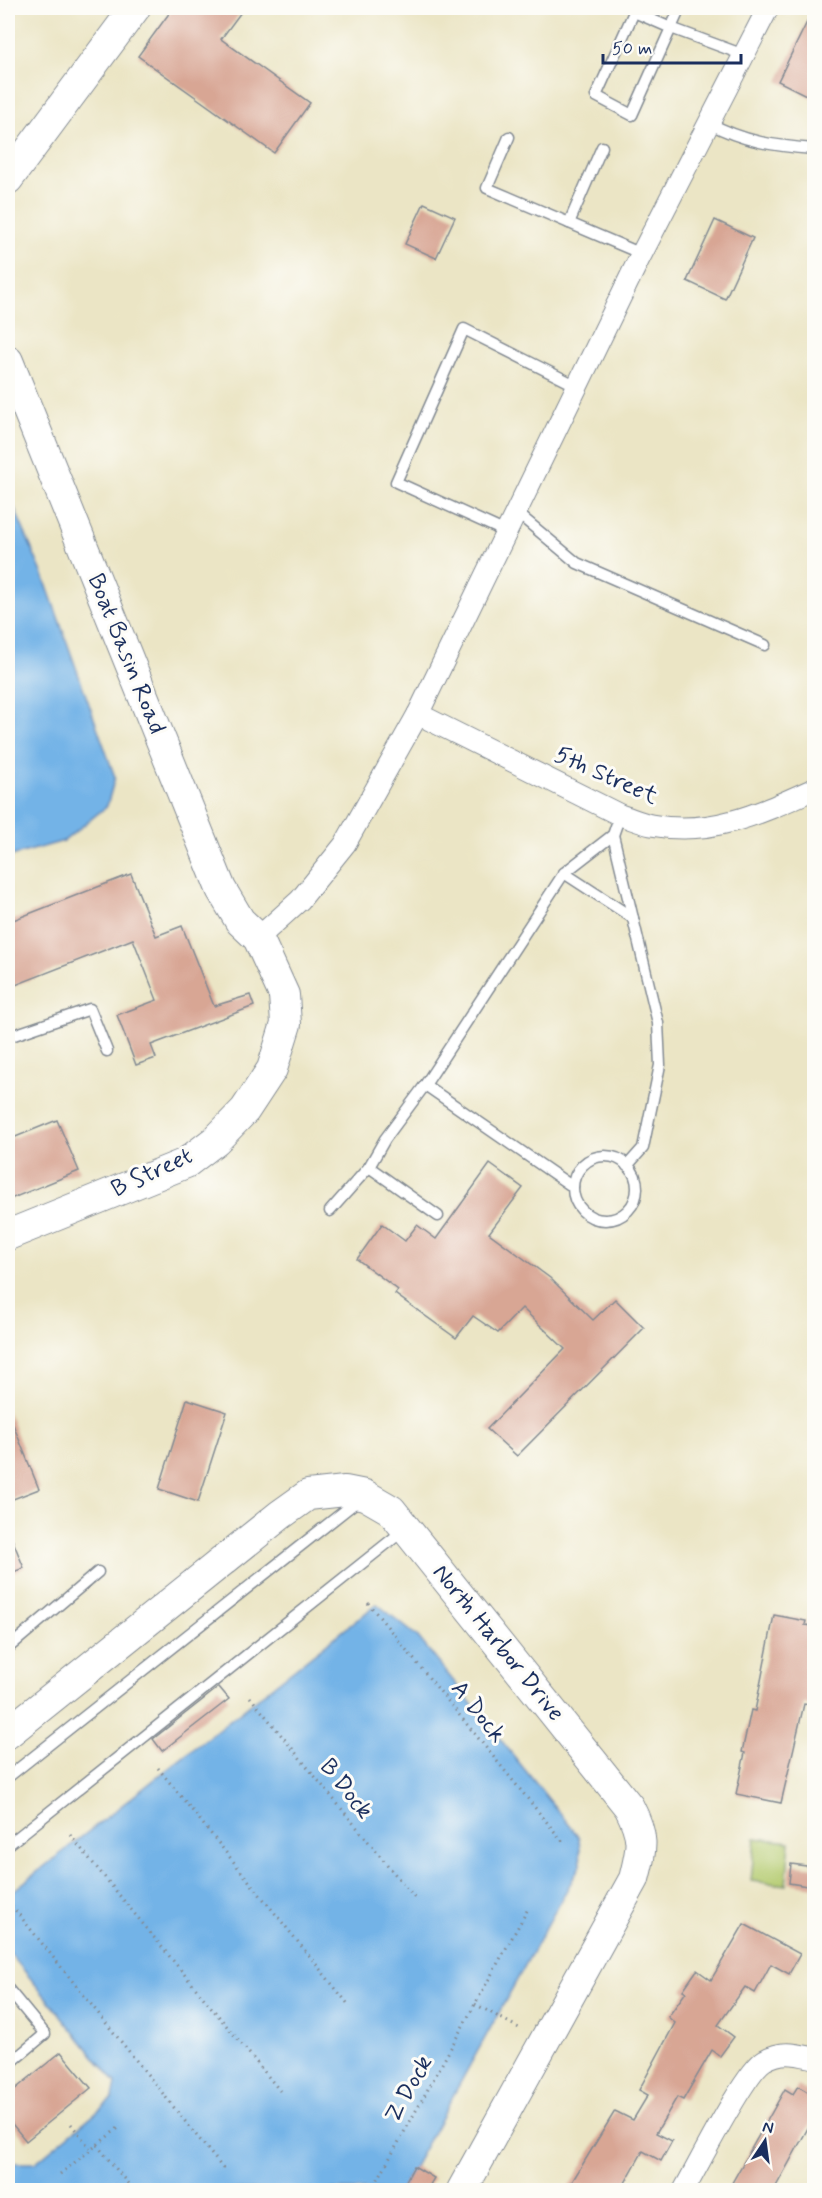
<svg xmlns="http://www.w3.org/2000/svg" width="822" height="2198" viewBox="0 0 822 2198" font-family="Mynerve,sans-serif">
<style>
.green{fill:#b4cb70;stroke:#687d67;stroke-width:1.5}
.water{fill:#73b3e7;stroke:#4771a2;stroke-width:1.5}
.building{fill:#d8a694}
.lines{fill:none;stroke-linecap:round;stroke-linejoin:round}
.lane-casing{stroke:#838a92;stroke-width:13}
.street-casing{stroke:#838a92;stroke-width:23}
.secondary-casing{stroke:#838a92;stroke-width:32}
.path{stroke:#838a92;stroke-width:3;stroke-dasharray:1.5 4.5;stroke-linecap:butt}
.lane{stroke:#fff;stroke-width:10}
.street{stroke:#fff;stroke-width:21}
.secondary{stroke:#fff;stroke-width:30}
.labels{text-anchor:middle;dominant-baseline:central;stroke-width:6;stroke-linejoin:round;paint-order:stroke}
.street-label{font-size:24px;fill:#1b2f5e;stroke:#fdfcf7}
</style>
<rect width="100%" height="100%" fill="#fdfcf7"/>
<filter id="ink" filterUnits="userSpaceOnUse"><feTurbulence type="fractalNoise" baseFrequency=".0167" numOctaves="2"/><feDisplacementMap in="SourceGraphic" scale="12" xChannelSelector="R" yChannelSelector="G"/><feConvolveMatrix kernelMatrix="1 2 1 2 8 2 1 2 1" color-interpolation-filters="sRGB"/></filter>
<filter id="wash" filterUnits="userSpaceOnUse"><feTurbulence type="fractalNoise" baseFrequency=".008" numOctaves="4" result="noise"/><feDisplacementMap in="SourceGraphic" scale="24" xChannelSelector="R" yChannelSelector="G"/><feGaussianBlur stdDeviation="1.35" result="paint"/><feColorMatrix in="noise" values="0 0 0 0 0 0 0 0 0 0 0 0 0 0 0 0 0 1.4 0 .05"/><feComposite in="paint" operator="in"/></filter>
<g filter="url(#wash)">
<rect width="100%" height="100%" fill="#ebe5c5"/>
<path class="green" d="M 755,1838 L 790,1842 L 786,1885 L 751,1881 Z"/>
<g class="water">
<path d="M 8,493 L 43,575 L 115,777 L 107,806 L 64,841 L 8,857 Z"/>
<path d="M 377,1604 L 418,1637 L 579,1837 L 581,1864 L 401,2190 L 8,2190 L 8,2155 L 14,2163 L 35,2163 L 113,2098 L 116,2083 L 8,1951 L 8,1895 Z"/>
</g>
<g id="blocks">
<g class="building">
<path d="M 173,8 L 244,8 L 221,39 L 310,103 L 274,153 L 138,56 Z"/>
<path d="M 814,8 L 814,99 L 778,81 Z"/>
<path d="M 424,203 L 455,217 L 436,258 L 405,244 Z"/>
<path d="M 715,220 L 753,238 L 725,299 L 687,281 Z"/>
<path d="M 131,874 L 156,936 L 182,926 L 214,1006 L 250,995 L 254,1006 L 151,1045 L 156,1058 L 136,1065 L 117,1015 L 157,1000 L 133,939 L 8,988 L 8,922 Z"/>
<path d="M 57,1120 L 79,1171 L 8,1200 L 8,1140 Z"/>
<path d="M 490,1164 L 523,1188 L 489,1233 L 550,1278 L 593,1320 L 615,1299 L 644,1328 L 517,1456 L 487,1429 L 565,1349 L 522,1308 L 498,1333 L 473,1316 L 456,1338 L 395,1294 L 398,1290 L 357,1259 L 382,1224 L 405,1241 L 417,1225 L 436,1239 Z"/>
<path d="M 187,1399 L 227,1412 L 198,1502 L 159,1489 Z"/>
<path d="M 8,1412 L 39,1489 L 8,1501 Z"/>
<path d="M 8,1529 L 24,1568 L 8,1574 Z"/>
<path d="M 774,1615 L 806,1621 L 805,1625 L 814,1626 L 814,1684 L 810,1705 L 804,1704 L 781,1803 L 736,1794 L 745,1753 L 742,1752 L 751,1710 L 755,1711 Z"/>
<path d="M 219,1687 L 229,1699 L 162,1751 L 153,1739 Z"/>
<path d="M 791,1864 L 814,1867 L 814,1887 L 789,1883 Z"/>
<path d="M 744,1924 L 800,1954 L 789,1974 L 771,1964 L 755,1993 L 745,1987 L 718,2025 L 734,2037 L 720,2056 L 712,2050 L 683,2100 L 677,2097 L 656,2133 L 672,2141 L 661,2161 L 643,2151 L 621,2190 L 567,2190 L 615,2111 L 633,2120 L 648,2095 L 639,2090 L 675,2023 L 668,2017 L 686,1992 L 683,1990 L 697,1970 L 711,1980 Z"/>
<path d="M 61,2052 L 91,2088 L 26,2141 L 8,2119 L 8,2095 Z"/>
<path d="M 798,2086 L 814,2096 L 814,2117 L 774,2190 L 728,2190 L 785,2089 L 793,2094 Z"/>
<path d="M 414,2166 L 434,2178 L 427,2190 L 401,2190 Z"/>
</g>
</g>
</g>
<g filter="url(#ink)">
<use href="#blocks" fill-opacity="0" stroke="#838a92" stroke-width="1.5"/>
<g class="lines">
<defs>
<g id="lane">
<path d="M 680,8 L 671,28 L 634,12 L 596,96 L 632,115 L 671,28 L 744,55"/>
<path d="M 709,123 C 744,142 775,146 814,149"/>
<path d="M 509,137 L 487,188 L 642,254"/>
<path d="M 569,223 L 602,147"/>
<path d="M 516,512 L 577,563 L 765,645"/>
<path d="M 506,532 L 396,482 L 464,329 L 577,386"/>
<path d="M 613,835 L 658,1023 L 660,1065 L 643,1148 L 627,1166"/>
<path d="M 564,873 L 633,918"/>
<path d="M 8,1037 L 90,1009 L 107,1051"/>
<path d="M 425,1085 L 573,1187"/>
<circle cx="605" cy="1188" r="32"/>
<path d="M 369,1167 L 438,1216"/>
<path d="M 330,1211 L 369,1167 L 385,1139 L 425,1085 L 564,873 L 613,835 L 620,815"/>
<path d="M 8,1648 L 98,1572"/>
<path d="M 8,1777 L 361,1498"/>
<path d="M 8,1845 L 404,1530"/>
<path d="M 8,1989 L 45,2034 L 8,2065"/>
</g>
<g id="street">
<path d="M 418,714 L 620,815 C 630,818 641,823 651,825 C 711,837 761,813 814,789"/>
<path d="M 258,938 L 300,900 L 345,844 L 418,714 L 639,259 L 768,8"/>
<path d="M 684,2190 C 698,2166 745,2071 765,2060 C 782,2050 796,2054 814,2058"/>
</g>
<g id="secondary">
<path d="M 8,179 L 135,8"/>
<path d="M 8,361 L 221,889 L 240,921 L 258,938 L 284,995 L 286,1024 L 272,1069 L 245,1110 L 216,1140 L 186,1163 L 8,1235"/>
<path d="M 8,1733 L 280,1515 L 308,1495 L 345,1491 L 365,1495 L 391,1510 L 629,1807 C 645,1838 642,1847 634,1879 L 462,2190"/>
</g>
</defs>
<use href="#lane" class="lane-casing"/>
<use href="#street" class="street-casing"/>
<use href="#secondary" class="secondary-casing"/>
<g class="path">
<path d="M 368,1603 L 563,1842"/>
<path d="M 250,1697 L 417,1901"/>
<path d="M 158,1768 L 348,2004"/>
<path d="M 70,1835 L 280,2091"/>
<path d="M 8,1901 L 225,2171"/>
<path d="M 475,2004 L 519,2028"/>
<path d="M 71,2124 L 90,2148"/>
<path d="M 97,2145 L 133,2190"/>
<path d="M 60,2174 L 121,2126"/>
<path d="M 8,2189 L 8,2190"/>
<path d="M 372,2190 L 529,1907"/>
</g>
<use href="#lane" class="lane"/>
<use href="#street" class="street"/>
<use href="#secondary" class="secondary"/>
</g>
</g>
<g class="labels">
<g class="street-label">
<text transform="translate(126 654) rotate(68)">Boat Basin Road</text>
<text transform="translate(606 776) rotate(24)">5th Street</text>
<text transform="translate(152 1173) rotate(-25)">B Street</text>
<text transform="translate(498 1643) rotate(51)">North Harbor Drive</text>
<text transform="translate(478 1712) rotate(51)">A Dock</text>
<text transform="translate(346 1789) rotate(51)">B Dock</text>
<text transform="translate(409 2089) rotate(-61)">Z Dock</text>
</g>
</g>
<rect width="822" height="2198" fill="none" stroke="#fdfcf7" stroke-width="30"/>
<g transform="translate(765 2141) rotate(13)" stroke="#fdfcf7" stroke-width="4.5" paint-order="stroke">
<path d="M0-4.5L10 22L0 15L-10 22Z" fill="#1b2f5e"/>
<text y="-9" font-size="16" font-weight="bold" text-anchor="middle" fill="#1b2f5e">N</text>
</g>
<path d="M603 54v9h138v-9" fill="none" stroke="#1b2f5e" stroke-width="3"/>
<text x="612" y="54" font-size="18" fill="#1b2f5e" stroke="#fdfcf7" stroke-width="4.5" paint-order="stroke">50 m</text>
</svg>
